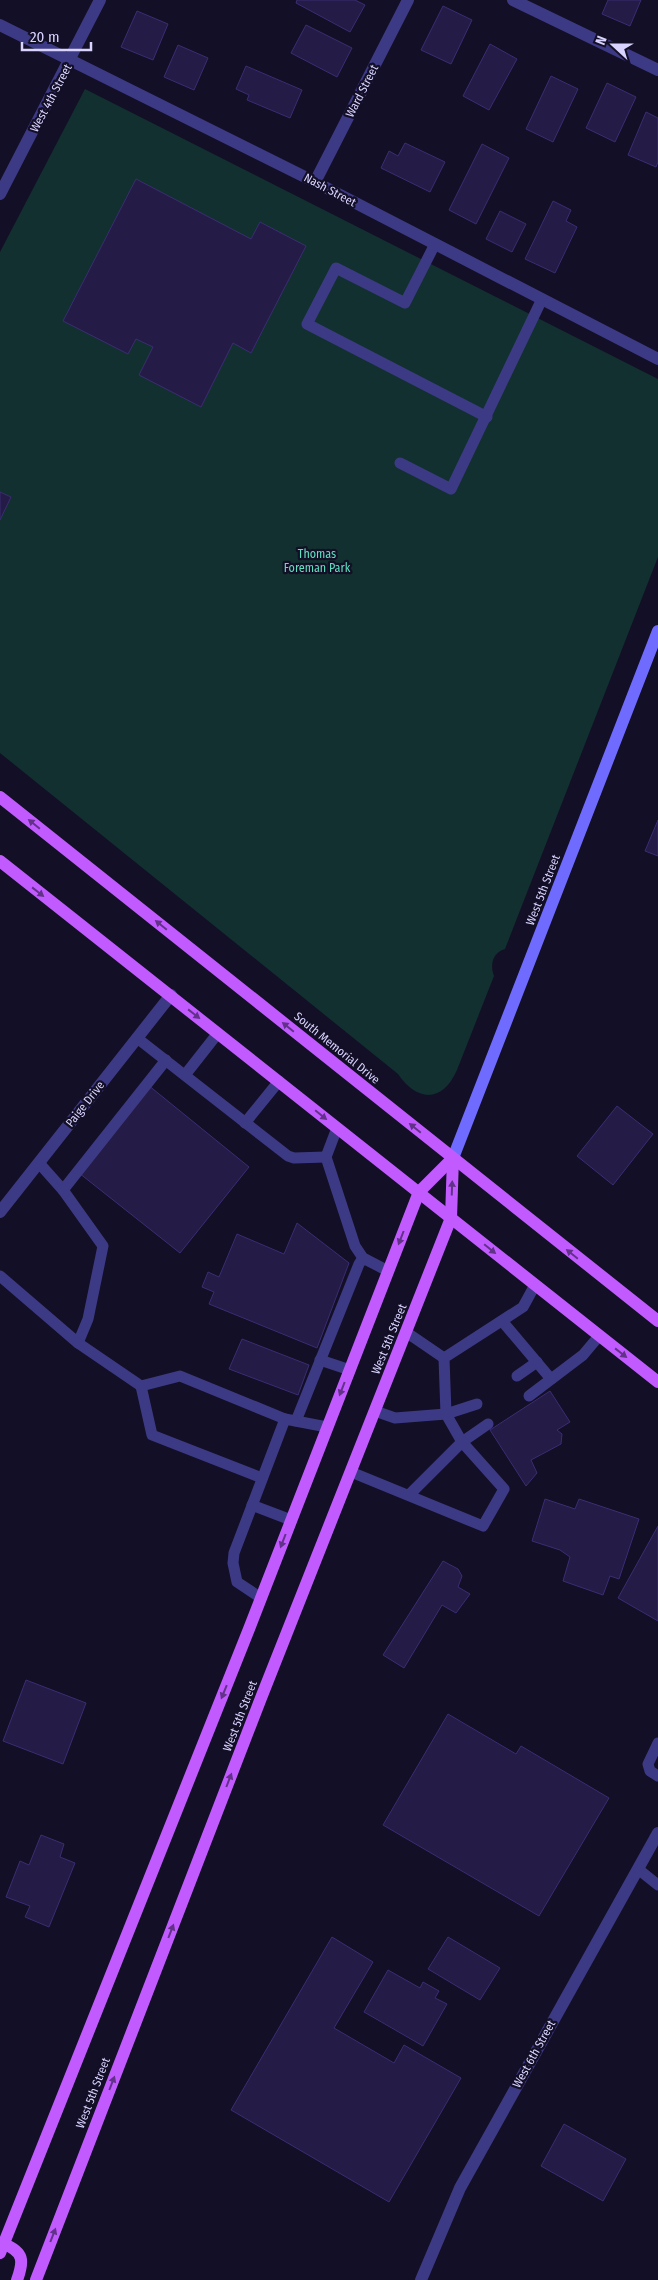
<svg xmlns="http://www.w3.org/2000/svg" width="658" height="2280" viewBox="0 0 658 2280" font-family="'Fira Sans Condensed',sans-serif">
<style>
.green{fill:#12302f}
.building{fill:#241b47;stroke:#3b2d73}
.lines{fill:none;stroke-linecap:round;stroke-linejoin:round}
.lane{stroke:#3d3a85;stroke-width:11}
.street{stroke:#3d3a85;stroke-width:12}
.secondary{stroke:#6f6bff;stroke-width:12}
.primary{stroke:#c25bff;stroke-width:12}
.oneway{fill:#623188}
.labels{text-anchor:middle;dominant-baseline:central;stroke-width:4.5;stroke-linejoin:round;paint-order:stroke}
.street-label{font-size:12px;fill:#d9d4ff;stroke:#130f26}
.park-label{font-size:12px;fill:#5fe0c0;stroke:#130f26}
</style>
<rect width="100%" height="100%" fill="#130f26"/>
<path class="green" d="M 85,89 L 658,379 L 658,557 L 505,949 C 492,953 490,965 494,976 L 457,1070 C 443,1102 418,1103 398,1074 L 0,753 L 0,252 Z"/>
<g class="building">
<path d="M 297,0 L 355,0 L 365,5 L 350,32 L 296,3 Z"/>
<path d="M 608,0 L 641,0 L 630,26 L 602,14 Z"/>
<path d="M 443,6 L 472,20 L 451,64 L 421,50 Z"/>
<path d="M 137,11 L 168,24 L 153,60 L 121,47 Z"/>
<path d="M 306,25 L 352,48 L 337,77 L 291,53 Z"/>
<path d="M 490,44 L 517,59 L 489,110 L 463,96 Z"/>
<path d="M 178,45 L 208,58 L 194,90 L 164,77 Z"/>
<path d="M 246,66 L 302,90 L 290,118 L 247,100 L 249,95 L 236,89 Z"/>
<path d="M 551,76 L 578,89 L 553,142 L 526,129 Z"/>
<path d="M 607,83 L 636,97 L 615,142 L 586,128 Z"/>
<path d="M 646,112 L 658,118 L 658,162 L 656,167 L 628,155 Z"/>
<path d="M 405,143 L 445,162 L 430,192 L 381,168 L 389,151 L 398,156 Z"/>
<path d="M 482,144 L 509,158 L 476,224 L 449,210 Z"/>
<path d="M 136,179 L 251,239 L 260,222 L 306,246 L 251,353 L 233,343 L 201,407 L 139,375 L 153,347 L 136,339 L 128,354 L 63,321 Z"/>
<path d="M 553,201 L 571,210 L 566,221 L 577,227 L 555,273 L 525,259 Z"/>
<path d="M 500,211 L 526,224 L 512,252 L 486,239 Z"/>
<path d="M 0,492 L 11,497 L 0,520 Z"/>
<path d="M 658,820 L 658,856 L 645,851 Z"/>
<path d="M 148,1085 L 249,1167 L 180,1253 L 79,1173 Z"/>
<path d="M 617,1106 L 653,1134 L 613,1185 L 577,1156 Z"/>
<path d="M 297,1223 L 349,1263 L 317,1348 L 209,1304 L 214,1292 L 202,1287 L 208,1272 L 219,1277 L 237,1234 L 284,1254 Z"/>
<path d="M 242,1339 L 309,1365 L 298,1395 L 229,1369 Z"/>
<path d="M 550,1391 L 570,1422 L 557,1430 L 562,1434 L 561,1444 L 531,1460 L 537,1473 L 526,1486 L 490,1430 Z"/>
<path d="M 545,1499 L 575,1509 L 579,1499 L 639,1519 L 619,1579 L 610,1576 L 603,1595 L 563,1581 L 570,1557 L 560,1550 L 532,1541 Z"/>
<path d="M 658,1526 L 658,1621 L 618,1598 Z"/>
<path d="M 443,1561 L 458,1569 L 462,1576 L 458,1587 L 470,1594 L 456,1613 L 442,1605 L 404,1668 L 383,1655 Z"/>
<path d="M 26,1680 L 86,1703 L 63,1764 L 3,1741 Z"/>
<path d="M 448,1714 L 516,1754 L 521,1746 L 609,1798 L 539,1916 L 383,1825 Z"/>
<path d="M 41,1835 L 64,1844 L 60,1857 L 75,1863 L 49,1927 L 25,1917 L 30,1906 L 6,1897 L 20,1861 L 29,1865 Z"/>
<path d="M 332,1937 L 373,1962 L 334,2028 L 394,2063 L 404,2045 L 461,2078 L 389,2202 L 231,2110 Z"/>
<path d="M 448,1937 L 500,1968 L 480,2000 L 428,1969 Z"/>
<path d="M 388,1970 L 420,1988 L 423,1982 L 439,1991 L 435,1998 L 447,2004 L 423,2046 L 364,2012 Z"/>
<path d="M 564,2124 L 626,2159 L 603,2201 L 541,2166 Z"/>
</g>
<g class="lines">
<g class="lane">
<path d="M 435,244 L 405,303 L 336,268 L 307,324 L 487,417"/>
<path d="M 400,463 L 451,489 L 542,299"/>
<path d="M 137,1038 L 288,1156 L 294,1158 L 326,1157"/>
<path d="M 185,1075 L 218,1033"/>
<path d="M 245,1123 L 279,1081"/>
<path d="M 337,1128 L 326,1157 L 355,1246 L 363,1258 L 388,1271"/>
<path d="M 39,1163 L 63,1190"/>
<path d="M 0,1276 L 78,1343 L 88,1319 L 103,1246 L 63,1190 L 166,1060"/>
<path d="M 502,1321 L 551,1379"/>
<path d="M 406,1332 L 444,1358"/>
<path d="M 78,1343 L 141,1386 L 180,1376 L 285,1419"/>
<path d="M 320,1360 L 350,1370"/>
<path d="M 517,1376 L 537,1362"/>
<path d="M 141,1386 L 152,1435 L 262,1478"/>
<path d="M 529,1396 L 583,1355 L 599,1336"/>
<path d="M 375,1411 L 395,1418 L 446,1414 L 477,1404"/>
<path d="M 296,1421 L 359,1264 L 363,1258"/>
<path d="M 488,1424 L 462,1442 L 446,1414 L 444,1358 L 523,1307 L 535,1285"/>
<path d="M 351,1472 L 483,1526 L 504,1489 L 462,1442 L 409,1495"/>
<path d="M 252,1505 L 291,1520"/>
<path d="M 261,1598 L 237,1582 L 233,1563 L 234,1553 L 285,1419 L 327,1427"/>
<path d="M 658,1743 L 648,1764 L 650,1771 L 658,1776"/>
<path d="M 638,1869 L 658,1885"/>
</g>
<g class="street">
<path d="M 513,0 L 658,70"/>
<path d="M 0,25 L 315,182 L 658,359"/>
<path d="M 315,182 L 408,0"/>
<path d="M 0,194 L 100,0"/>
<path d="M 0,1212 L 171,995"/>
<path d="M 421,2280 L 460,2188 L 658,1833"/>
</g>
<path class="secondary" d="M 453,1158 L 658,631"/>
<g class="primary">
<path d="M 0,797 L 658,1321"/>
<path d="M 0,861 L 658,1382"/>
<path d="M 4,2244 C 24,2252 24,2261 17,2280"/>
<path d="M 0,2253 L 249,1629 L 419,1192 L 453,1158"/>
<path d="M 36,2280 L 261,1698 L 451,1218 L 453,1158"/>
</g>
</g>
<defs><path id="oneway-solid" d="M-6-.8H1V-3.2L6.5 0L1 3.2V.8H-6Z" transform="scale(1.25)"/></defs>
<g class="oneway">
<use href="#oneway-solid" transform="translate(34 824) rotate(-141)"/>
<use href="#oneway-solid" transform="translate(38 892) rotate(38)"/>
<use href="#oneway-solid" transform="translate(161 925) rotate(-141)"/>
<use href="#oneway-solid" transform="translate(194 1014) rotate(38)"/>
<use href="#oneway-solid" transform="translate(288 1027) rotate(-141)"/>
<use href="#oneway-solid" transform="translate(321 1115) rotate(39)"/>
<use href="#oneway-solid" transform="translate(415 1128) rotate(-141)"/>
<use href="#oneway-solid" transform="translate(452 1188) rotate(-88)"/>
<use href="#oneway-solid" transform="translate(401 1238) rotate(111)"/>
<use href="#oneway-solid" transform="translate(490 1249) rotate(39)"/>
<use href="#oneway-solid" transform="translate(572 1254) rotate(-141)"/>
<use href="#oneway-solid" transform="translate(621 1353) rotate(38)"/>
<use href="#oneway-solid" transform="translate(342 1389) rotate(111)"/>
<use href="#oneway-solid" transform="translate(283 1541) rotate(111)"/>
<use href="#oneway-solid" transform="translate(224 1692) rotate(112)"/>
<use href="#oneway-solid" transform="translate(229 1780) rotate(-69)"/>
<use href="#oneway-solid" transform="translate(171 1931) rotate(-69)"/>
<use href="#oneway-solid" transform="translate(112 2083) rotate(-69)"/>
<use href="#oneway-solid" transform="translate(53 2235) rotate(-69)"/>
</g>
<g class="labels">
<g class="street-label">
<text transform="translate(362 91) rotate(-63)">Ward Street</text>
<text transform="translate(51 98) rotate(-62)">West 4th Street</text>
<text transform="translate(330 190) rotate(28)">Nash Street</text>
<text transform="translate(543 890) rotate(-69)">West 5th Street</text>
<text transform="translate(337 1048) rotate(39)">South Memorial Drive</text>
<text transform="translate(85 1104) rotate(-52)">Paige Drive</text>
<text transform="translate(389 1339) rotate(-68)">West 5th Street</text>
<text transform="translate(240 1716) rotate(-69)">West 5th Street</text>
<text transform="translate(534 2054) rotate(-61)">West 6th Street</text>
<text transform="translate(93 2093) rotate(-69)">West 5th Street</text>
</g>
<g class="park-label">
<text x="317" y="554">Thomas<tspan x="317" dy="14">Foreman Park</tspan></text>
</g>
</g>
<g transform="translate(613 45) rotate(291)" stroke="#130f26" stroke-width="4" paint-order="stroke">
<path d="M0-4L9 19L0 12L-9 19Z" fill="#d9d4ff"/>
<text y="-8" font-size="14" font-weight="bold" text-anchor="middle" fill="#d9d4ff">N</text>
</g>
<path d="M22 42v8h69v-8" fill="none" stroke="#d9d4ff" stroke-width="2.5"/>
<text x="30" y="42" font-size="15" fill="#d9d4ff" stroke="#130f26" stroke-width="4" paint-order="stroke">20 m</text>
</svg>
